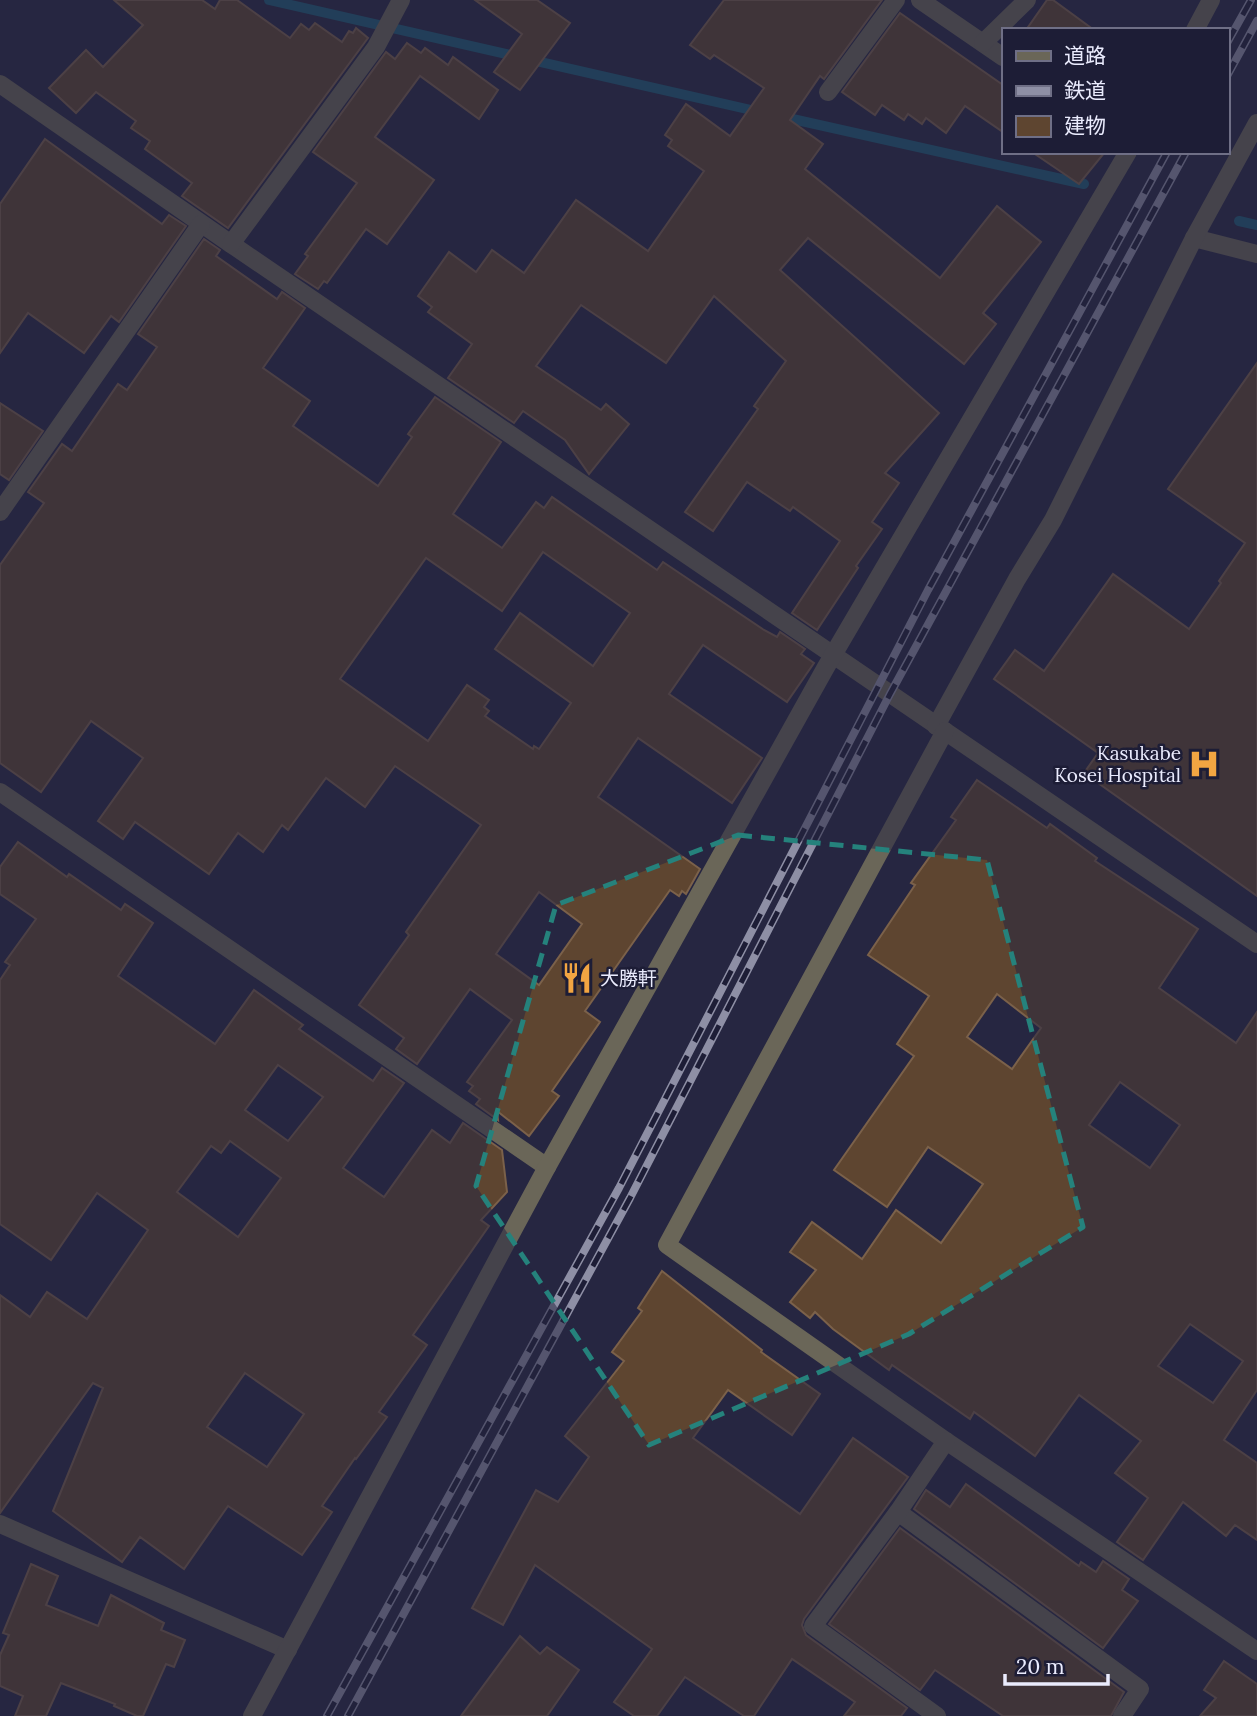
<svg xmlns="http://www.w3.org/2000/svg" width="1257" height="1716" viewBox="0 0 1257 1716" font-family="Lora,'Noto Sans JP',serif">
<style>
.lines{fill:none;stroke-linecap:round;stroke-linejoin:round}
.stream{stroke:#1d5c75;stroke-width:10}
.building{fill:#5e4530;stroke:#7b614a;stroke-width:2;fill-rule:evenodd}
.minor{stroke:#6a6658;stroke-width:18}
.rail-casing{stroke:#8e8fa5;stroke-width:8}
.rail{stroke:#1d1d36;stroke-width:5;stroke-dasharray:16;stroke-linecap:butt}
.marked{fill:none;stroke:#25827c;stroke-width:5;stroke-dasharray:14 9;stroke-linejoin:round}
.labels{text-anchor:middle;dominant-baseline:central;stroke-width:5;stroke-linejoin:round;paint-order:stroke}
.poi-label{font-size:19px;fill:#eaebfd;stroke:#1d1d36;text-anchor:end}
</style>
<rect width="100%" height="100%" fill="#262641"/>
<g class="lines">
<g class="stream">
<path d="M 269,0 L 760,112"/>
<path d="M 779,116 L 1084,184"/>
<path d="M 1239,221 L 1257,225"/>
</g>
</g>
<g class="building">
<path d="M 114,0 L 202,0 L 215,9 L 220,0 L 237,0 L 290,38 L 301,24 L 309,30 L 315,23 L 342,42 L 349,31 L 353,33 L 356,28 L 368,38 L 228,228 L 182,196 L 192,183 L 145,149 L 150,141 L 131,128 L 136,121 L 96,92 L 76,113 L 49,88 L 86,50 L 103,67 L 143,25 Z"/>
<path d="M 475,0 L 537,0 L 570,23 L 520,90 L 494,72 L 522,34 Z"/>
<path d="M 724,0 L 882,0 L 824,79 L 820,76 L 790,120 L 823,144 L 805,169 L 940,278 L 997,206 L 1041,242 L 983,313 L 996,324 L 964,364 L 808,238 L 780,270 L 939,413 L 885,473 L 899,483 L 872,522 L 882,529 L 856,566 L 858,568 L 817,630 L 792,613 L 840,541 L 793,507 L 790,511 L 747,482 L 713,531 L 685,512 L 758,409 L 754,406 L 786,361 L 714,296 L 666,363 L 581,305 L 536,366 L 601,410 L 606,404 L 629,424 L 589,474 L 565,440 L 523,411 L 514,423 L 448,378 L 472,344 L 428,312 L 432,307 L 418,296 L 449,252 L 476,272 L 492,250 L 524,273 L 576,200 L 648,251 L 704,171 L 668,146 L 672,140 L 665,135 L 686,104 L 730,136 L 764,88 L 714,55 L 710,59 L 690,45 Z"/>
<path d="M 1047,0 L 1053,0 L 1094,30 L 1026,30 Z"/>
<path d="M 900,13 L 1003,85 L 1003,132 L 965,106 L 946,133 L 926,118 L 922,124 L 908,114 L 904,120 L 882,105 L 875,115 L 842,92 Z"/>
<path d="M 407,43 L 421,53 L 425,48 L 448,65 L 453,57 L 498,90 L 479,119 L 420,76 L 375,137 L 434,180 L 387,244 L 366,229 L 327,283 L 324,281 L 318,289 L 295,274 L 308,256 L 305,254 L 357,183 L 313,152 L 386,52 L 395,59 Z"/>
<path d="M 45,139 L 162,224 L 169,215 L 186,226 L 119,322 L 111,316 L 84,353 L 28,313 L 0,353 L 0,204 Z"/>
<path d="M 1032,152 L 1105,152 L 1079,184 Z"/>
<path d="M 204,239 L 220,250 L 216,256 L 277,299 L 282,292 L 305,308 L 263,368 L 310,401 L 293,426 L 378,486 L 412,437 L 408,434 L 435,397 L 501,442 L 453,514 L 502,548 L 536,502 L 544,508 L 552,497 L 657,570 L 663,562 L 764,630 L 777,637 L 780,632 L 805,649 L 801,654 L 814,663 L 787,702 L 703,645 L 669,694 L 762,758 L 732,803 L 638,738 L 598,797 L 700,869 L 686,894 L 682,891 L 679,896 L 670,890 L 585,1011 L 600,1022 L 552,1091 L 559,1096 L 529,1136 L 497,1111 L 498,1120 L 476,1104 L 480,1099 L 469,1091 L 473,1086 L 467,1082 L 512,1020 L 470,989 L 417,1064 L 396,1049 L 404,1038 L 359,1005 L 409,935 L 406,932 L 481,825 L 395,766 L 365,807 L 326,778 L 288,830 L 282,825 L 263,852 L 238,833 L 209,874 L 135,822 L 123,839 L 98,821 L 143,758 L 91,721 L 41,792 L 0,763 L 0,565 L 44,503 L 28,492 L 62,444 L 72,451 L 118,384 L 127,390 L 157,347 L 138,334 ZM 543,552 L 630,613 L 593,666 L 520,613 L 495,649 L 571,703 L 539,749 L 534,746 L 533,749 L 485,716 L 489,711 L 484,707 L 489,700 L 467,685 L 428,741 L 340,679 L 426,558 L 502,611 ZM 539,892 L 582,924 L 539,985 L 496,954 Z"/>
<path d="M 1257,363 L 1257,896 L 1084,773 L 1098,753 L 994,679 L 1015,650 L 1044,671 L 1113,574 L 1189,629 L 1221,583 L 1219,581 L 1245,543 L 1168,489 Z"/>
<path d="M 0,403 L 43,431 L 9,480 L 0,474 Z"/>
<path d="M 977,780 L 1047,828 L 1050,824 L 1097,858 L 1095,861 L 1198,929 L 1159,988 L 1236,1043 L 1257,1012 L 1257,1390 L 1224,1440 L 1257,1463 L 1257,1540 L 1235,1525 L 1226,1536 L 1183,1502 L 1143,1560 L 1117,1542 L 1148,1498 L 1115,1473 L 1141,1441 L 1079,1395 L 1035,1456 L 974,1412 L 970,1419 L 892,1365 L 889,1370 L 833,1329 L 815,1312 L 810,1318 L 790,1302 L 816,1270 L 790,1252 L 812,1222 L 862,1259 L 896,1210 L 941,1243 L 983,1184 L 928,1147 L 887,1207 L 834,1170 L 914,1056 L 897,1044 L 929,996 L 868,955 L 915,885 L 911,883 L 956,820 L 951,817 ZM 997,994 L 1041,1028 L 1012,1069 L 967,1037 ZM 1120,1082 L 1180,1125 L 1150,1168 L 1089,1125 ZM 1190,1324 L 1243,1361 L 1213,1403 L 1158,1366 Z"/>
<path d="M 18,842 L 67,877 L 69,874 L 121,910 L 125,904 L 153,923 L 118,976 L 215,1044 L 254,990 L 303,1025 L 299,1029 L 373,1081 L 382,1068 L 404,1083 L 343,1168 L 384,1197 L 432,1130 L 450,1143 L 463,1123 L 502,1150 L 507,1192 L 481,1220 L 489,1226 L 413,1335 L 427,1345 L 379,1412 L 387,1417 L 356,1459 L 355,1458 L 322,1506 L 332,1512 L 302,1555 L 228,1506 L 184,1569 L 140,1537 L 122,1562 L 53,1511 L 103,1388 L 93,1383 L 0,1513 L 0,1295 L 30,1317 L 47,1292 L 87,1319 L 148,1230 L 97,1193 L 51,1260 L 0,1224 L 0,980 L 10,965 L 5,962 L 36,919 L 0,894 L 0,867 ZM 278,1065 L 323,1097 L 288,1141 L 245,1110 ZM 230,1141 L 281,1178 L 238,1237 L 177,1192 L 211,1146 L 221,1153 ZM 245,1373 L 304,1414 L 267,1467 L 207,1427 Z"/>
<path d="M 662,1271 L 762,1350 L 761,1352 L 820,1394 L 792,1435 L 728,1390 L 693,1438 L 800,1514 L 853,1438 L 908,1477 L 804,1619 L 802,1625 L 806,1635 L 907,1708 L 901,1716 L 844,1716 L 855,1702 L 792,1659 L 754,1716 L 744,1716 L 685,1677 L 657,1716 L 634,1716 L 614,1702 L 652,1649 L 535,1565 L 503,1625 L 472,1608 L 536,1490 L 558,1502 L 589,1457 L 565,1436 L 624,1361 L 612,1352 L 642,1311 L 638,1308 Z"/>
<path d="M 966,1484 L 1079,1566 L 1081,1562 L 1096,1572 L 1103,1561 L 1129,1579 L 1122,1590 L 1138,1601 L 1103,1648 L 914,1509 L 926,1490 L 950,1507 Z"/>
<path d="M 900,1528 L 1124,1692 L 1111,1716 L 1003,1716 L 935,1670 L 920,1690 L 829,1624 Z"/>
<path d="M 31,1564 L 58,1576 L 46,1605 L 98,1626 L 111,1595 L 164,1623 L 161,1630 L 185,1640 L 174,1667 L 166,1664 L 143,1716 L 137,1716 L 114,1706 L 115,1704 L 61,1683 L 46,1716 L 15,1716 L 23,1696 L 0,1686 L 0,1655 L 9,1635 L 3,1633 Z"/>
<path d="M 520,1636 L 540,1654 L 547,1647 L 579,1670 L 547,1716 L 461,1716 Z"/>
<path d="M 1224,1661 L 1257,1684 L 1257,1716 L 1200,1716 L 1216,1698 L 1204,1690 Z"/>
</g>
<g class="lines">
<g class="minor">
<path d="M 920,0 L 1003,57"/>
<path d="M 1195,30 L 1211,0"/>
<path d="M 983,43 L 1027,0"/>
<path d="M 0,84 L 231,244 L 1257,944"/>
<path d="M 828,92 L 896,0"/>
<path d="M 1194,238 L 1257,254"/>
<path d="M 231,244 L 376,47 L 401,0"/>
<path d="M 0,512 L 201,224"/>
<path d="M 936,726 L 1017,579 L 1053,520 L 1194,238 L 1257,123"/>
<path d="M 945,731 L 667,1245 L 946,1441 L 1257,1651"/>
<path d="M 0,792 L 547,1167"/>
<path d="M 898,1512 L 1140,1689 L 1122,1716"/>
<path d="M 0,1524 L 288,1650"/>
<path d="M 252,1716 L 547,1167 L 826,667 L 1128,152"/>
<path d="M 937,1716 L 813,1626 L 898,1512 L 946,1441"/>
</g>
<defs>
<g id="rail">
<path d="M 1227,43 L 1251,0"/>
<path d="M 1227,76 L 1257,21"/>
<path d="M 327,1716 L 619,1188 L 928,590 L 1167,152"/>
<path d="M 348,1716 L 630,1198 L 890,694 L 1186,152"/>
</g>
</defs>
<use href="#rail" class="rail-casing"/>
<use href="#rail" class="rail"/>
</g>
<path d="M0 0H1257V1716H0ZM 738,835 L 987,860 L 1083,1227 L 909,1334 L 649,1445 L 476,1186 L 556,905 Z" fill="#262641" fill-opacity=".55" fill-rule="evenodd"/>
<path class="marked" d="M 738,835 L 987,860 L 1083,1227 L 909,1334 L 649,1445 L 476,1186 L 556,905 Z"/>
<defs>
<symbol id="hospital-bare" viewBox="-9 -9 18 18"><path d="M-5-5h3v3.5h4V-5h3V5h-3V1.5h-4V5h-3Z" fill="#f2a542" stroke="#1d1d36" stroke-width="2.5" paint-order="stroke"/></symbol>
<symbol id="restaurant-bare" viewBox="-9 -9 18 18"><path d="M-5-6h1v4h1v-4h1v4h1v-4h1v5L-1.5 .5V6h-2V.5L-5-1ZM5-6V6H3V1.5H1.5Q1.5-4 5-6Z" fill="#f2a542" stroke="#1d1d36" stroke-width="2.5" paint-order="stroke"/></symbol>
</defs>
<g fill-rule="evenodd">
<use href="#hospital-bare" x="1182" y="742" width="44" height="44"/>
<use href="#restaurant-bare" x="555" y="956" width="44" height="44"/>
</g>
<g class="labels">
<g class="poi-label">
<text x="1181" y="753">Kasukabe<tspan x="1181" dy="22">Kosei Hospital</tspan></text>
<text x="600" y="978" text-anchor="start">大勝軒</text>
</g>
</g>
<rect x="1002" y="28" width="228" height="126" fill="#1d1d36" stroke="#6f6f86" stroke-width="2"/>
<rect x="1016" y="51" width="35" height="10" fill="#6a6658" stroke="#6f6f86" stroke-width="2"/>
<text x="1064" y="63" font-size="21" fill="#eaebfd">道路</text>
<rect x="1016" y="86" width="35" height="10" fill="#8e8fa5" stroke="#6f6f86" stroke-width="2"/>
<text x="1064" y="98" font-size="21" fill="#eaebfd">鉄道</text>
<rect x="1016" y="116" width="35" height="21" fill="#5e4530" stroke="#6f6f86" stroke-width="2"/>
<text x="1064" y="133" font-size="21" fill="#eaebfd">建物</text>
<path d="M1005 1674v10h103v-10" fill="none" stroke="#eaebfd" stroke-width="3.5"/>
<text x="1016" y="1674" font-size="21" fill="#eaebfd" stroke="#1d1d36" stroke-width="5" paint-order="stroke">20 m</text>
</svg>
